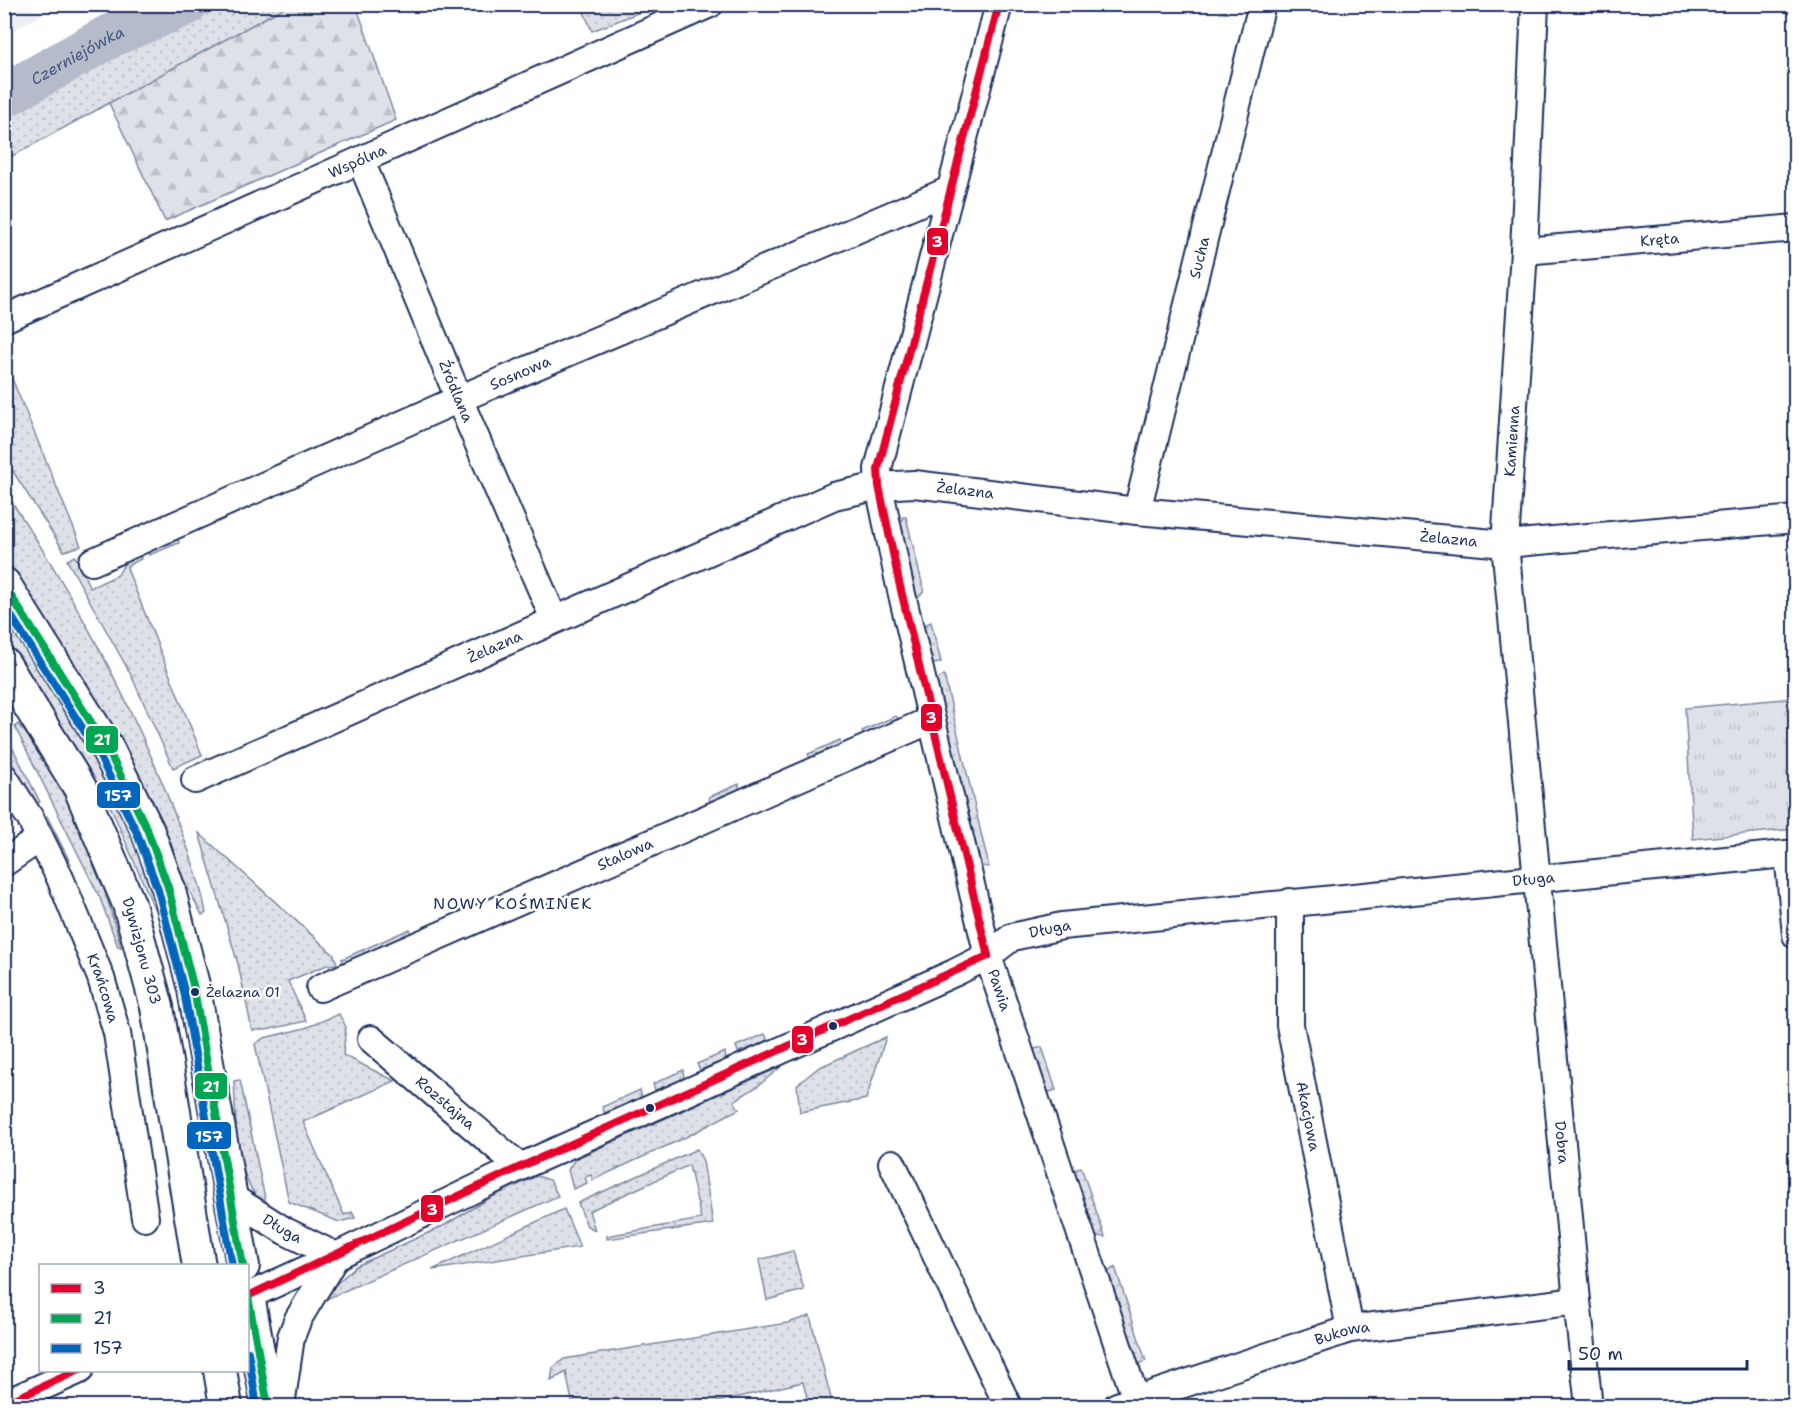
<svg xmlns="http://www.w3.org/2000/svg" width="1800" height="1411" viewBox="0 0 1800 1411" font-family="'Shantell Sans',sans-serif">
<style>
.built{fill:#eff0f4}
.grass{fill:url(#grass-dots);stroke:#7c88a2;stroke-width:1.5}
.forest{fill:url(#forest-firs);stroke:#7c88a2;stroke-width:1.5}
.park{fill:url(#park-tufts);stroke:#7c88a2;stroke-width:1.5}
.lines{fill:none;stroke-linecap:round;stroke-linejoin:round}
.river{stroke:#b5bbca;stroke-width:44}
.minor-casing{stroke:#1b2f5e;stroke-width:30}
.major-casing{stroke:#1b2f5e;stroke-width:36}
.minor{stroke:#fff;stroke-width:26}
.major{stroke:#fff;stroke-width:32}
.bus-1-casing{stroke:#fff;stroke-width:12}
.bus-2-casing{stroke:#fff;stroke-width:12}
.bus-3-casing{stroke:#fff;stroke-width:12}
.bus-1{stroke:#e4002b;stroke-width:8}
.bus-2{stroke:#00a651;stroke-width:8}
.bus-3{stroke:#0065bd;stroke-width:8}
.bus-dot{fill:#1b2f5e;stroke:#fff;stroke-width:2}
.labels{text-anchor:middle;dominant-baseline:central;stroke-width:5;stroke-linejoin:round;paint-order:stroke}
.bus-label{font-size:14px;fill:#1b2f5e;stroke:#fff;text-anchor:start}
.street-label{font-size:15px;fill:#1b2f5e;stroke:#fff}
.water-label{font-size:16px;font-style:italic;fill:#49597e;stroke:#fff}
.neighbourhood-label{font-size:16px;letter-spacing:1.5px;fill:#1b2f5e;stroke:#fff}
.line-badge{stroke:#fff;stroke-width:2}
.badge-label{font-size:16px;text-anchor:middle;font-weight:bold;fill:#fff}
</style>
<defs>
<pattern id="grass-dots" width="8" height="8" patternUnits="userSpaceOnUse" patternTransform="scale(1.5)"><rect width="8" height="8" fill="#dee1e7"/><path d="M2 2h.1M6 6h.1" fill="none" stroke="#bec1c9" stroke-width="1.8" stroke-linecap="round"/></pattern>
<pattern id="forest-firs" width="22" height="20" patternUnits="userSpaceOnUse" patternTransform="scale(1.5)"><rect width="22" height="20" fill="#dee1e7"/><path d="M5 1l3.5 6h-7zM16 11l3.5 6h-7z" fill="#bec1c9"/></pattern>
<pattern id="park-tufts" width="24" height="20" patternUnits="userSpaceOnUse" patternTransform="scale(1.5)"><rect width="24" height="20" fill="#dee1e7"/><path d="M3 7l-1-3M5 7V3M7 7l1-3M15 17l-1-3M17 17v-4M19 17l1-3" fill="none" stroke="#bec1c9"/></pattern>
</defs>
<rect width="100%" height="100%" fill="#fff"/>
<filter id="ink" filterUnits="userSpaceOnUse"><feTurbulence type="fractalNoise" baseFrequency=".0167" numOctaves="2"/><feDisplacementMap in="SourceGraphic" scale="12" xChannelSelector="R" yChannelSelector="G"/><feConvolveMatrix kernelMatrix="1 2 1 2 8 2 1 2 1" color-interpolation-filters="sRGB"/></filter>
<g filter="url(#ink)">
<path class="built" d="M 5,4 L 40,5 L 41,16 L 5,34 Z"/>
<g class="grass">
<path d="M 126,5 L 289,5 L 5,160 L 5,71 Z"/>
<path d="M 581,5 L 658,5 L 592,31 Z"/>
<path d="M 4,359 L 81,546 L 64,551 L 5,459 Z"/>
<path d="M 4,490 C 68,585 121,682 164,787 C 180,828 198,870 206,913 L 202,915 L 179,871 L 159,819 L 128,755 L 89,690 L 5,558 Z"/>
<path d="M 903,517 L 906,517 L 924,591 L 916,600 L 899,528 Z"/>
<path d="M 178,539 L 179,543 L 149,555 L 148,551 Z"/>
<path d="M 139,555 L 141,559 L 127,566 L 128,571 L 202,755 L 173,768 L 131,675 L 67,560 L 75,556 L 90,588 L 118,575 L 125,562 Z"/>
<path d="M 4,609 L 90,743 L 145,858 L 160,907 L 154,908 L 112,810 L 78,752 L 5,641 Z"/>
<path d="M 931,622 L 941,662 L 935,664 L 931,662 L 923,626 Z"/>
<path d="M 944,675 L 989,867 L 979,866 L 939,697 L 940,693 L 935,681 Z"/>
<path d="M 896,716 L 900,721 L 868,736 L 863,735 L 862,731 Z"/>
<path d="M 18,724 C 73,786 100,868 121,947 L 118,947 L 100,898 L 15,727 Z"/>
<path d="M 4,731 L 40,802 L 33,805 L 5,763 Z"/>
<path d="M 840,740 L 840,747 L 811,760 L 808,754 Z"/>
<path d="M 739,784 L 740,792 L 710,802 L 709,797 Z"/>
<path d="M 47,816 L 71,864 L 65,867 L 41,819 Z"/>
<path d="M 199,833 L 334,955 L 337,964 L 327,965 L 288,981 L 306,1021 L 266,1030 L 252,1030 L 238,964 Z"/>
<path d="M 410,929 L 410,936 L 349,964 L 343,963 L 342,959 Z"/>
<path d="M 339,1014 L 346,1027 L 343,1055 L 395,1081 L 303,1122 L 344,1215 L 352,1212 L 355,1218 L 339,1222 L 289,1202 L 255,1044 L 264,1038 L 305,1028 Z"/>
<path d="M 765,1034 L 767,1039 L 765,1043 L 738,1052 L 736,1046 Z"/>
<path d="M 886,1037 L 866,1099 L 800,1112 L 797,1085 L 818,1068 Z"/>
<path d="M 1042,1047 L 1056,1090 L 1050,1092 L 1046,1090 L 1033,1053 L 1034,1049 Z"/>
<path d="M 725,1052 L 726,1060 L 700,1070 L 697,1064 Z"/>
<path d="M 782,1066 L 758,1086 L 734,1101 L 739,1109 L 686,1137 L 593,1180 L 591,1175 L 585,1177 L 587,1183 L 573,1189 L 568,1170 L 575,1159 Z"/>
<path d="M 683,1070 L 684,1079 L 655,1090 L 653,1084 Z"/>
<path d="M 240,1080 L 266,1203 L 264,1206 C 232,1173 237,1124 234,1081 Z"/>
<path d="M 640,1090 L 642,1098 L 605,1113 L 602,1107 Z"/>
<path d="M 697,1149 L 703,1161 L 713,1224 L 607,1239 L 607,1236 L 701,1219 L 689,1165 L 589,1211 L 595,1230 L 587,1226 L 578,1203 Z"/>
<path d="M 1081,1167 L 1105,1237 L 1095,1236 L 1073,1172 Z"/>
<path d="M 537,1176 L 550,1180 L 558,1196 L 324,1300 L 322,1297 L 356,1266 L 443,1226 L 488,1199 Z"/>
<path d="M 564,1209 L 580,1247 L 432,1270 Z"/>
<path d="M 793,1251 L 804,1290 L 767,1300 L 759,1260 Z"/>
<path d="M 1115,1267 L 1146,1361 L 1138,1364 L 1107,1273 Z"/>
<path d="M 810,1316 L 833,1406 L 809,1406 L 803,1382 L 700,1406 L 573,1406 L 566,1372 L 551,1381 L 553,1368 L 564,1359 L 787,1323 Z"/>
</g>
<path class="forest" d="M 289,5 L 356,5 L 396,120 L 165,221 L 109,103 Z"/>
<path class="park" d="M 1795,698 L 1795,829 L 1693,839 L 1685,708 Z"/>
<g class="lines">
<path class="river" id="s1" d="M 4,96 L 110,36 L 186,4"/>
<defs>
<g id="minor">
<path id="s2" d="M 999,4 L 878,469 L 879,486 L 899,582 L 988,956 L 1138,1406"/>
<path id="s3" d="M 1535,4 L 1524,251 L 1505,544 L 1577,1301 L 1589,1406"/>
<path id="s4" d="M 361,161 L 459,399 L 554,619"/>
<path id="s5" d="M 1524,251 L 1796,228"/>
<path id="s6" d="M 4,319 L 710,4"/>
<path id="s7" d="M 1137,511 L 1262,4"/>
<path id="s8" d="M 92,562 L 459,399 L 950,190"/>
<path id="s9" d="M 4,777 L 30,818 L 60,878 L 101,978 L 117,1033 L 145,1218"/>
<path id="s10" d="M 195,780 L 834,496 L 879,486 L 914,484 L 1137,511 L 1505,544 L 1796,519"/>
<path d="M 1788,854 L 1796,935"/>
<path d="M 4,863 L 40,838"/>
<path id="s11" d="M 1290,902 L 1290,1025 L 1350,1329"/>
<path id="s12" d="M 320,988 L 931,720"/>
<path id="s13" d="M 371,1039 L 520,1167"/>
<path d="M 892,1163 L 1008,1406"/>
<path id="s14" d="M 233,1198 L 285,1231 L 336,1256"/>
<path id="s15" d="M 248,1296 L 336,1256 L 520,1167 L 954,973 L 988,956 L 1012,937 L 1062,926 L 1796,853"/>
<path d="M 4,1404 L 80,1370"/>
<path d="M 281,1406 L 291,1337 L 298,1319 L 336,1256"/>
<path id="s16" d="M 1117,1406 L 1350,1329 L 1577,1301"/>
</g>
<g id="major">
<path d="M 4,584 L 106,746 L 147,829 L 168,887 L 194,989 L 243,1266"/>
<path id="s17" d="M 4,664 L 80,788 L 129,904 L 157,1007 L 199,1266"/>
<path d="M 248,1296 L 268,1406"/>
<path d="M 220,1370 L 226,1406"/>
</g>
</defs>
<use href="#minor" class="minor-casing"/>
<use href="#major" class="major-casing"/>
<use href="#minor" class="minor"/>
<use href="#major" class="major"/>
<defs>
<g id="bus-1">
<path d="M 988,956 L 899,582 L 879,486 L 878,469 L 999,4"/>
<path d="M 248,1296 L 520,1167 L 988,956"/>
<path d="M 4,1404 L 79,1370"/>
</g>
<g id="bus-2">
<path d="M 4,585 L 106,746 L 147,829 L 168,887 L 194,989 L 243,1266"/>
<path d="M 248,1296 L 268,1406"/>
</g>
<g id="bus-3">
<path d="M 4,605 L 97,751 L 137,833 L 158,890 L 184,991 L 232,1266"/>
<path d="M 248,1352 L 257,1406"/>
</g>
</defs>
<use href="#bus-1" class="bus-1-casing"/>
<use href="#bus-2" class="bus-2-casing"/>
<use href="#bus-3" class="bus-3-casing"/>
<use href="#bus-1" class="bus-1"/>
<use href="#bus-2" class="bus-2"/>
<use href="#bus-3" class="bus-3"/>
</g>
</g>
<g class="bus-dot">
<circle cx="195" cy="992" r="5"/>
<circle cx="833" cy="1026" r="5"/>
<circle cx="650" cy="1108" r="5"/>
</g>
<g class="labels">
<g class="bus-label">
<text x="206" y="992">Żelazna 01</text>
</g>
<g class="street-label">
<text stroke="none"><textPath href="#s6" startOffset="387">Wspólna</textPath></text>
<text stroke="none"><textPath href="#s5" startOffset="136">Kręta</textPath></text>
<text stroke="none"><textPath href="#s7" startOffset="261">Sucha</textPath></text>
<text stroke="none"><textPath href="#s8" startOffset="468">Sosnowa</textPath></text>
<text stroke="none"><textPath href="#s4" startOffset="249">Źródlana</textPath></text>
<text transform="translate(1512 441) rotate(-86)">Kamienna</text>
<text stroke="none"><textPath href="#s10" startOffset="832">Żelazna</textPath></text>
<text stroke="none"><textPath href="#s10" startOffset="1318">Żelazna</textPath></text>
<text stroke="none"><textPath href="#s10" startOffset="328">Żelazna</textPath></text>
<text stroke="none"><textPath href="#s12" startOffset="333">Stalowa</textPath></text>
<text stroke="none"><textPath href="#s15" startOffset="1370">Długa</textPath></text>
<text stroke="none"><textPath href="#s15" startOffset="884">Długa</textPath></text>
<text stroke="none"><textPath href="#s17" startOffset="320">Dywizjonu 303</textPath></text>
<text stroke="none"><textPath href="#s9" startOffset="234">Krańcowa</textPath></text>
<text stroke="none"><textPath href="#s2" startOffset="1016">Pawia</textPath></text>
<text stroke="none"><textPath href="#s13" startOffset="98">Rozstajna</textPath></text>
<text stroke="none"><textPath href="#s11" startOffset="216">Akacjowa</textPath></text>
<text stroke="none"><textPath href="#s3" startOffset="1142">Dobra</textPath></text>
<text stroke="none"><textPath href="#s14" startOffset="58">Długa</textPath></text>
<text stroke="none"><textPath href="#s16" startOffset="237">Bukowa</textPath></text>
</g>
<g class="water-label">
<text stroke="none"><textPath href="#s1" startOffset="84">Czerniejówka</textPath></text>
</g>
<g class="neighbourhood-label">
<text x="513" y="903">NOWY KOŚMINEK</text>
</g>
</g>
<g class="line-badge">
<rect x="926" y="227" width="23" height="29" rx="6" fill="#e4002b"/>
<rect x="920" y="703" width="23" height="29" rx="6" fill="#e4002b"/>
<rect x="85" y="725" width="34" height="29" rx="6" fill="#00a651"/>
<rect x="96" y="781" width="45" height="28" rx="6" fill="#0065bd"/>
<rect x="791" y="1025" width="23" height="29" rx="6" fill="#e4002b"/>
<rect x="194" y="1072" width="34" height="28" rx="6" fill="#00a651"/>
<rect x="186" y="1121" width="46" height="29" rx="6" fill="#0065bd"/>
<rect x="420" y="1194" width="24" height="29" rx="6" fill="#e4002b"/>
</g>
<g class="badge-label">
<text x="937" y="247">3</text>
<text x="931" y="723">3</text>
<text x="102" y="745">21</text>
<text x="118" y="801">157</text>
<text x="802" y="1045">3</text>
<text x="211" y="1092">21</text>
<text x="209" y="1142">157</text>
<text x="432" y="1215">3</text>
</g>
<rect width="1800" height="1411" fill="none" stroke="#fff" stroke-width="24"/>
<rect x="12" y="12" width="1776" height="1387" fill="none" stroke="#1b2f5e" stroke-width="2" filter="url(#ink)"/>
<rect x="39" y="1264" width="210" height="108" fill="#ffffff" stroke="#a4acbf" stroke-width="1.5"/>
<rect x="51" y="1284" width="30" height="9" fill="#e4002b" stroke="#a4acbf" stroke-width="1.5"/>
<text x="93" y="1294" font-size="18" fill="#1b2f5e">3</text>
<rect x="51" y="1314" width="30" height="9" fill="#00a651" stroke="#a4acbf" stroke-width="1.5"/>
<text x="93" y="1324" font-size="18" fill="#1b2f5e">21</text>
<rect x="51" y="1344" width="30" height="9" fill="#0065bd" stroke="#a4acbf" stroke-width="1.5"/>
<text x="93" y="1354" font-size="18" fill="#1b2f5e">157</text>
<path d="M1569 1360v9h178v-9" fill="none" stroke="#1b2f5e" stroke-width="3"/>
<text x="1578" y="1360" font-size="18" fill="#1b2f5e" stroke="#ffffff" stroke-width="4.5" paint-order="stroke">50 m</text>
</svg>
